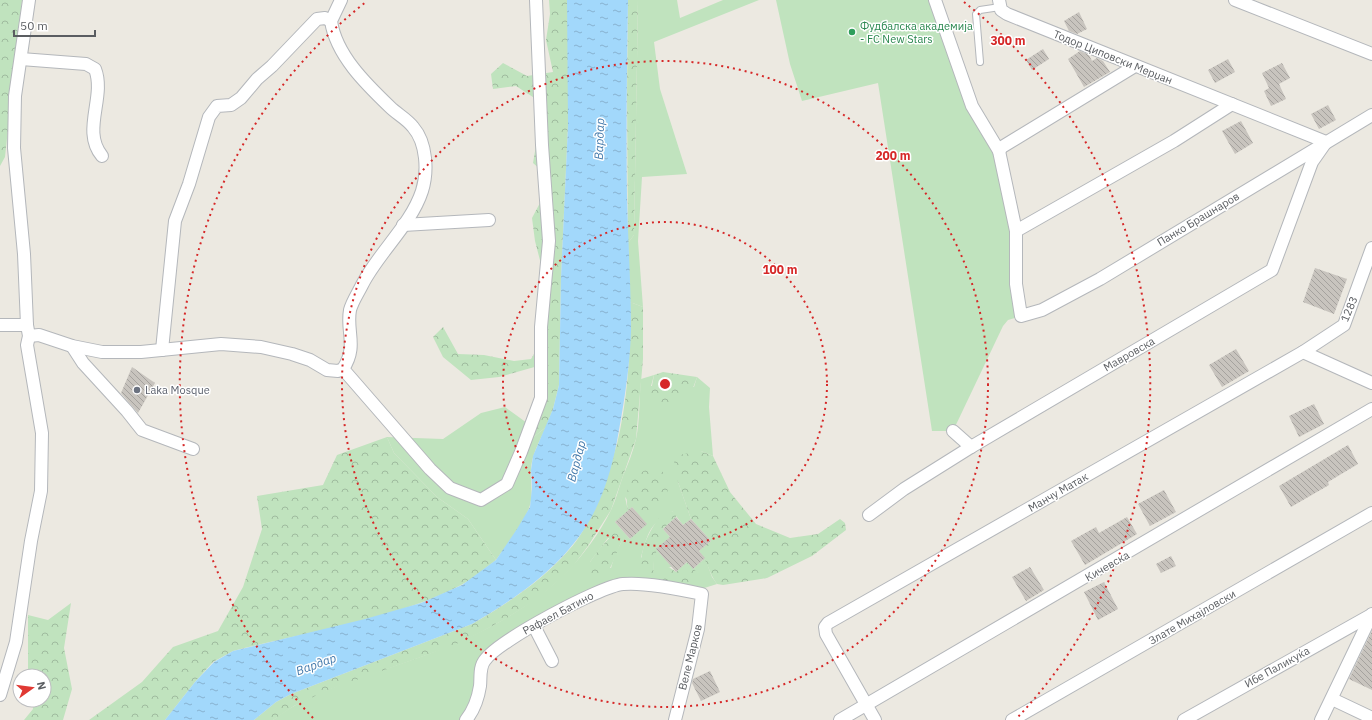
<svg xmlns="http://www.w3.org/2000/svg" width="1372" height="720" viewBox="0 0 1372 720" font-family="'IBM Plex Sans',sans-serif">
<style>
.grass{fill:#c0e3be;fill-rule:evenodd}
.forest{fill:url(#forest-crowns)}
.water{fill:url(#water-ripples)}
.building{fill:url(#building-back-hatch)}
.lines{fill:none;stroke-linecap:round;stroke-linejoin:round}
.lane-casing{stroke:#b4b7bb;stroke-width:8}
.street-casing{stroke:#b4b7bb;stroke-width:14}
.lane{stroke:#fff;stroke-width:6}
.street{stroke:#fff;stroke-width:12}
.ring{fill:none;stroke:#d62828;stroke-width:2;stroke-dasharray:2 4}
.leisure-dot{fill:#2e9e5b;stroke:#fff;stroke-width:1.5}
.worship-dot{fill:#6b7280;stroke:#fff;stroke-width:1.5}
.labels{text-anchor:middle;dominant-baseline:central;stroke-width:3;stroke-linejoin:round;paint-order:stroke}
.leisure-label{font-size:11px;fill:#27864d;stroke:#fff;text-anchor:start}
.street-label{font-size:11px;fill:#5a5d61;stroke:#fff}
.worship-label{font-size:11px;fill:#5b616d;stroke:#fff;text-anchor:start}
.water-label{font-size:12px;font-style:italic;fill:#4279ab;stroke:#fff}
.centre{fill:#d62828;stroke:#fff;stroke-width:2}
.ring-label{font-size:12px;text-anchor:middle;font-weight:bold;fill:#d62828;stroke:#fff;stroke-width:3;stroke-linejoin:round;paint-order:stroke}
</style>
<defs>
<pattern id="forest-crowns" width="20" height="18" patternUnits="userSpaceOnUse"><rect width="20" height="18" fill="#c0e3be"/><path d="M2 6a3 3 0 1 1 6 0M12 15a3 3 0 1 1 6 0" fill="none" stroke="#9fbb9e"/></pattern>
<pattern id="water-ripples" width="26" height="14" patternUnits="userSpaceOnUse"><rect width="26" height="14" fill="#a2d8fb"/><path d="M2 4q2-2 4 0t4 0M15 11q2-2 4 0t4 0" fill="none" stroke="#87b2cf"/></pattern>
<pattern id="building-back-hatch" width="6" height="6" patternUnits="userSpaceOnUse"><rect width="6" height="6" fill="#c8c4be"/><path d="M-1 5l2 2M0 0l6 6M5-1l2 2" fill="none" stroke="#a5a29e"/></pattern>
</defs>
<rect width="100%" height="100%" fill="#ece9e1"/>
<g class="grass">
<path d="M 638,0 L 677,0 L 680,18 L 723,0 L 759,0 L 654,42 L 660,89 L 687,174 L 642,177 L 638,241 L 643,307 L 630,302 L 628,243 L 634,235 Z"/>
<path d="M 776,0 L 935,0 L 958,66 L 999,151 L 1010,204 L 1021,316 L 1008,320 L 1003,326 L 953,431 L 932,431 L 878,83 L 802,101 L 790,64 Z"/>
<path d="M 654,375 L 651,386 L 694,387 L 697,377 L 710,388 L 709,407 L 713,456 L 701,451 L 678,482 L 691,519 L 683,525 L 672,511 C 649,526 649,530 641,557 L 653,572 L 654,557 L 656,549 L 672,567 L 669,567 L 659,583 L 623,584 L 492,653 L 466,720 L 273,720 C 311,691 361,678 406,662 C 490,633 569,594 611,510 C 616,500 619,487 623,476 C 628,464 633,452 636,439 C 640,420 639,399 641,379 ZM 625,497 L 646,524 L 630,539 L 615,522 L 628,511 ZM 608,538 L 622,541 L 615,554 L 611,568 L 590,562 Z"/>
<path d="M 505,407 L 527,423 L 523,446 L 546,427 C 540,441 531,455 531,471 C 530,483 534,496 529,508 C 522,527 507,544 496,560 L 468,519 L 437,497 L 394,453 L 387,437 L 443,439 L 481,413 Z"/>
<path d="M 705,558 L 712,577 L 717,584 L 698,590 L 693,569 Z"/>
</g>
<g class="forest">
<path d="M 0,0 L 22,0 L 5,157 L 0,166 Z"/>
<path d="M 549,0 L 567,0 L 569,15 L 568,125 L 561,278 L 559,385 L 553,409 L 546,427 L 523,446 L 518,436 C 533,415 539,393 538,366 L 499,377 L 471,380 L 443,357 L 433,337 L 443,327 L 458,354 L 484,355 L 514,361 L 531,359 L 546,335 L 542,268 L 535,241 L 532,218 L 541,201 L 549,177 L 533,163 L 540,122 L 539,101 L 516,86 L 493,89 L 491,74 L 503,63 L 527,76 L 553,72 L 546,40 L 550,14 Z"/>
<path d="M 628,0 L 638,0 L 634,235 L 628,243 L 627,96 Z"/>
<path d="M 630,302 L 643,307 L 643,359 L 636,439 L 611,510 L 588,546 L 574,565 L 559,580 L 537,599 L 507,618 L 479,633 L 452,646 L 328,690 L 294,706 L 273,720 L 254,720 L 276,702 L 291,694 L 472,624 C 506,604 541,582 568,551 C 586,532 594,508 603,484 C 607,471 613,458 617,444 C 628,398 631,349 630,302 Z"/>
<path d="M 663,372 L 697,377 C 695,383 693,389 689,394 C 681,403 659,407 649,402 L 654,375 Z"/>
<path d="M 387,437 L 394,453 L 437,497 L 468,519 L 496,560 C 484,569 473,579 461,585 C 395,620 305,632 233,651 L 213,662 L 195,682 L 165,720 L 89,720 L 142,682 L 173,647 L 218,631 L 243,587 L 262,529 L 257,496 L 323,485 L 337,455 Z"/>
<path d="M 701,451 L 713,456 L 730,492 L 756,524 L 790,538 L 818,534 L 840,519 L 845,523 L 846,530 L 812,556 L 767,578 L 723,585 L 717,584 C 709,574 708,561 699,551 L 711,541 L 691,519 L 678,482 L 673,456 Z"/>
<path d="M 657,465 C 677,485 667,508 644,521 L 632,507 L 628,511 C 623,484 633,474 657,465 Z"/>
<path d="M 672,511 L 676,514 L 676,517 L 663,529 L 670,537 C 648,557 657,555 652,581 L 646,581 C 633,559 649,529 664,512 Z"/>
<path d="M 614,533 L 619,535 L 622,541 C 615,554 613,567 603,578 L 597,577 L 588,571 L 590,562 L 600,548 Z"/>
<path d="M 687,562 C 696,571 703,576 698,590 L 659,583 C 658,573 661,571 669,567 L 676,572 Z"/>
<path d="M 71,603 L 64,648 L 72,689 L 63,720 L 24,720 L 33,709 L 32,700 L 44,700 L 44,676 L 28,676 L 28,615 L 48,620 Z"/>
</g>
<path class="water" d="M 567,0 L 628,0 C 627,65 626,131 627,196 C 628,241 631,286 631,331 C 630,364 625,397 619,430 C 614,460 606,491 591,518 C 564,566 518,597 472,624 L 291,694 L 276,702 L 254,720 L 165,720 L 195,682 L 214,662 L 233,651 L 365,619 L 421,603 L 462,585 L 496,560 L 517,529 L 530,507 L 532,488 L 531,470 L 533,456 L 553,409 L 559,385 L 561,278 L 568,125 Z"/>
<g class="building">
<path d="M 1079,12 L 1087,29 L 1077,34 L 1069,31 L 1064,21 Z"/>
<path d="M 1043,49 L 1049,59 L 1032,70 L 1026,60 Z"/>
<path d="M 1080,51 L 1089,55 L 1092,61 L 1097,58 L 1103,61 L 1110,72 L 1084,87 L 1068,59 Z"/>
<path d="M 1228,59 L 1235,72 L 1215,83 L 1208,70 Z"/>
<path d="M 1282,63 L 1290,78 L 1279,84 L 1286,99 L 1271,106 L 1264,91 L 1269,88 L 1262,73 Z"/>
<path d="M 1328,105 L 1336,120 L 1319,129 L 1311,114 Z"/>
<path d="M 1241,121 L 1253,143 L 1235,154 L 1222,131 Z"/>
<path d="M 1315,268 L 1347,279 L 1334,314 L 1303,302 Z"/>
<path d="M 1236,349 L 1249,371 L 1222,387 L 1209,365 Z"/>
<path d="M 132,367 L 155,383 L 138,413 L 121,393 Z"/>
<path d="M 1314,404 L 1324,424 L 1299,437 L 1289,416 Z"/>
<path d="M 1348,445 L 1358,464 L 1328,482 L 1329,485 L 1291,507 L 1279,486 Z"/>
<path d="M 1164,490 L 1176,512 L 1150,526 L 1138,504 Z"/>
<path d="M 632,507 L 647,524 L 630,539 L 615,522 Z"/>
<path d="M 676,517 L 683,525 L 691,519 L 711,541 L 699,551 L 705,558 L 693,569 L 687,562 L 676,572 L 656,549 L 670,537 L 663,529 Z"/>
<path d="M 1127,517 L 1137,534 L 1085,565 L 1071,541 L 1096,527 L 1099,533 Z"/>
<path d="M 1171,556 L 1176,566 L 1161,573 L 1156,564 Z"/>
<path d="M 1030,567 L 1044,590 L 1026,601 L 1012,577 Z"/>
<path d="M 1104,582 L 1118,609 L 1098,620 L 1084,592 Z"/>
<path d="M 1372,631 L 1372,690 L 1349,679 Z"/>
<path d="M 710,671 L 720,692 L 701,701 L 692,683 L 693,679 Z"/>
</g>
<g class="lines">
<defs>
<path id="lane" d="M 980,62 L 976,14 L 980,10 L 1000,7"/>
<g id="street">
<path d="M 935,0 L 972,106 L 999,151 L 1016,231 L 1016,284 L 1021,316 L 1042,310 L 1100,279 L 1372,115"/>
<path d="M 1235,0 L 1372,54"/>
<path d="M 21,59 L 86,64 L 95,69 C 106,97 81,131 102,156"/>
<path d="M 999,151 L 1002,147 L 1135,66"/>
<path d="M 403,225 L 489,220"/>
<path d="M 1016,231 L 1174,141 L 1232,104"/>
<path d="M 0,325 L 27,325"/>
<path d="M 29,336 L 39,335 L 72,346 L 102,352 L 141,352 L 221,344 L 261,347 L 292,354 L 310,360 L 327,370 L 338,371 L 343,369 C 358,346 346,332 350,310 C 352,302 358,293 362,285 C 378,253 411,225 422,191 C 428,172 427,143 413,127 C 407,119 397,114 390,107 C 366,84 336,55 331,21 L 341,0"/>
<path d="M 72,346 L 83,363 L 127,411 L 142,430 L 193,449"/>
<path d="M 162,350 L 175,221 L 189,184 L 209,117 L 217,106 L 231,105 L 241,98 L 257,79 L 272,66 L 317,19 L 325,18 L 331,21"/>
<path d="M 1303,352 L 1372,383"/>
<path d="M 343,369 L 430,469 L 450,488 L 481,500 L 507,484 L 521,452 L 541,398 L 541,327 L 549,241 L 542,145 L 536,0"/>
<path d="M 953,431 L 971,447"/>
<path d="M 869,515 L 904,489 L 971,447 L 1272,270 L 1312,162 L 1326,142 L 1007,14 L 1001,10 L 999,0"/>
<path d="M 534,626 L 552,661"/>
<path d="M 0,695 L 16,642 L 31,541 L 41,491 L 42,433 L 27,345 L 29,336 L 27,325 L 24,254 L 14,148 L 15,96 L 29,0"/>
<path d="M 1332,699 L 1372,718"/>
<path d="M 466,720 C 474,710 478,699 480,686 C 481,678 479,667 485,660 C 498,641 600,586 623,584 C 646,582 679,589 702,594 L 698,629 L 675,720"/>
<path d="M 840,720 L 1372,409"/>
<path d="M 875,720 L 826,634 L 825,627 L 828,623 L 1303,352 L 1344,325 L 1372,248"/>
<path d="M 1012,720 L 1372,513"/>
<path d="M 1184,720 L 1371,615"/>
<path d="M 1321,720 L 1372,614"/>
</g>
</defs>
<use href="#lane" class="lane-casing"/>
<use href="#street" class="street-casing"/>
<use href="#lane" class="lane"/>
<use href="#street" class="street"/>
</g>
<g class="ring">
<circle cx="665" cy="384" r="162"/>
<circle cx="665" cy="384" r="323"/>
<path d="M313 718A485 485 0 0 1 366 2M964 2A485 485 0 0 1 1017 718"/>
</g>
<circle class="leisure-dot" cx="852" cy="32" r="4"/>
<circle class="worship-dot" cx="137" cy="390" r="4"/>
<g class="labels">
<g class="leisure-label">
<text x="860" y="26">Фудбалска академија<tspan x="860" dy="13">- FC New Stars</tspan></text>
</g>
<g class="street-label">
<text transform="translate(1113 57) rotate(22)">Тодор Циповски Мерџан</text>
<text transform="translate(1198 219) rotate(-31)">Панко Брашнаров</text>
<text transform="translate(1349 309) rotate(-67)">1283</text>
<text transform="translate(1129 354) rotate(-30)">Мавровска</text>
<text transform="translate(1058 492) rotate(-30)">Манчу Матак</text>
<text transform="translate(1107 566) rotate(-30)">Кичевска</text>
<text transform="translate(558 613) rotate(-28)">Рафаел Батино</text>
<text transform="translate(1192 617) rotate(-30)">Злате Михајловски</text>
<text transform="translate(690 657) rotate(-76)">Веле Марков</text>
<text transform="translate(1277 667) rotate(-29)">Ибе Паликуќа</text>
</g>
<g class="worship-label">
<text x="145" y="390">Laka Mosque</text>
</g>
<g class="water-label">
<text transform="translate(599 139) rotate(-88)">Вардар</text>
<text transform="translate(576 461) rotate(-75)">Вардар</text>
<text transform="translate(316 664) rotate(-20)">Вардар</text>
</g>
</g>
<circle cx="665" cy="384" r="6" class="centre"/>
<g class="ring-label">
<text x="1008" y="45">300 m</text>
<text x="893" y="160">200 m</text>
<text x="780" y="274">100 m</text>
</g>
<g transform="translate(32 688) rotate(76)"><circle r="19" fill="#ffffff" stroke="#bdbec0"/>
<path d="M0-3L7 15L0 10L-7 15Z" fill="#e03933"/>
<text y="-6" font-size="11" font-weight="bold" text-anchor="middle" fill="#5a5d61">N</text>
</g>
<path d="M14 30v6h81v-6" fill="none" stroke="#5a5d61" stroke-width="2"/>
<text x="20" y="30" font-size="12" fill="#5a5d61" stroke="#ffffff" stroke-width="3" paint-order="stroke">50 m</text>
</svg>
